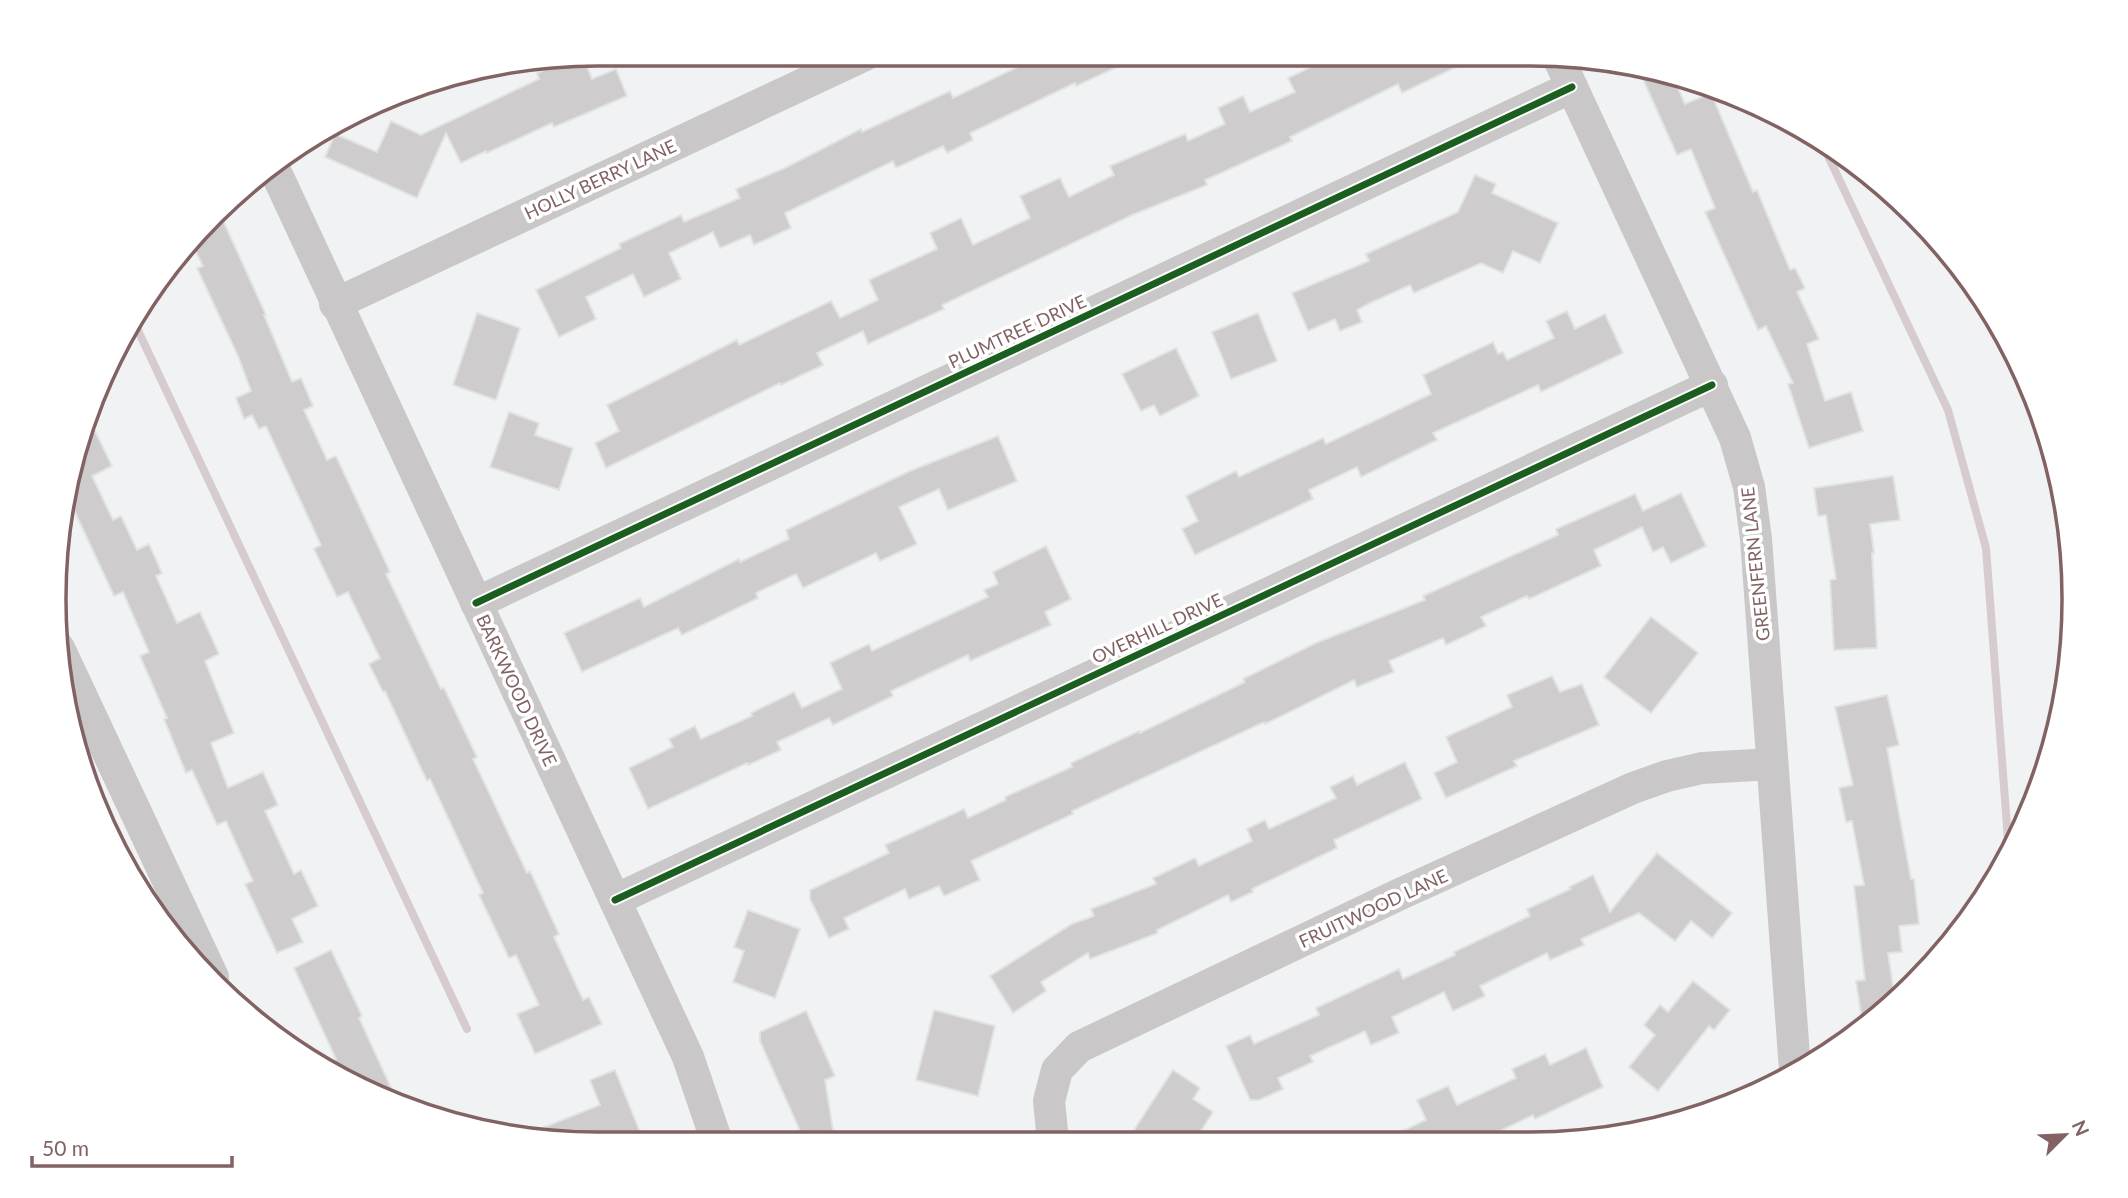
<svg xmlns="http://www.w3.org/2000/svg" width="2128" height="1198" viewBox="0 0 2128 1198" font-family="Lato,sans-serif">
<style>
.lines{fill:none;stroke-linecap:round;stroke-linejoin:round}
.stream{stroke:#d6cbce;stroke-width:8}
.building{fill:#cecccc;stroke:#e1e2e2;stroke-width:2}
.street{stroke:#c9c7c7;stroke-width:32}
.cycleway-casing{stroke:#fff;stroke-width:11}
.cycleway{stroke:#1b5e20;stroke-width:7}
.labels{text-anchor:middle;dominant-baseline:central;stroke-width:7;stroke-linejoin:round;paint-order:stroke}
.street-label{font-size:18px;fill:#826263;stroke:#fff}
.rim{fill:none;stroke:#826263;stroke-width:3.5}
</style>
<rect width="100%" height="100%" fill="#f1f2f3"/>
<g class="lines">
<g class="stream">
<path d="M 1821,141 L 1948,410 L 1986,548 L 2009,853"/>
<path d="M 134,322 L 467,1029"/>
</g>
</g>
<g class="building">
<path d="M 1043,55 L 1143,55 L 1076,86 L 1075,83 L 970,133 L 973,140 L 947,153 L 943,146 L 896,168 L 893,161 L 785,213 L 791,228 L 754,245 L 750,235 L 720,248 L 713,232 L 669,253 L 681,279 L 644,297 L 633,274 L 586,297 L 596,319 L 559,337 L 536,290 L 621,248 L 619,244 L 681,215 L 684,222 L 740,198 L 736,189 L 787,167 L 861,129 L 862,132 L 950,91 L 953,98 Z"/>
<path d="M 1336,55 L 1481,55 L 1402,93 L 1398,84 L 1290,137 L 1292,141 L 1205,180 L 1207,185 L 1132,215 L 942,305 L 944,309 L 868,344 L 863,331 L 817,353 L 823,365 L 781,385 L 780,383 L 606,468 L 595,443 L 619,431 L 607,405 L 737,340 L 739,345 L 831,301 L 840,318 L 878,300 L 869,280 L 937,249 L 930,233 L 961,218 L 973,245 L 1030,218 L 1020,196 L 1060,178 L 1069,197 L 1114,175 L 1110,166 L 1185,134 L 1188,141 L 1225,124 L 1218,108 L 1243,96 L 1250,112 L 1295,92 L 1288,78 Z"/>
<path d="M 583,57 L 592,79 L 616,69 L 627,96 L 554,127 L 552,123 L 487,153 L 486,151 L 461,163 L 446,133 L 417,198 L 325,157 L 335,134 L 377,152 L 391,121 L 421,135 L 539,79 L 537,73 L 572,59 Z"/>
<path d="M 1639,70 L 1673,77 L 1685,104 L 1711,93 L 1753,192 L 1757,190 L 1790,270 L 1795,268 L 1805,288 L 1797,292 L 1819,339 L 1807,344 L 1825,401 L 1851,392 L 1863,431 L 1809,448 L 1788,384 L 1793,383 L 1766,326 L 1758,330 L 1705,212 L 1715,208 L 1691,149 L 1677,155 Z"/>
<path d="M 1475,175 L 1496,184 L 1492,193 L 1558,223 L 1540,263 L 1513,251 L 1503,273 L 1481,263 L 1414,293 L 1410,285 L 1370,303 L 1357,310 L 1362,322 L 1340,331 L 1335,319 L 1308,331 L 1292,293 L 1369,261 L 1366,254 L 1458,212 Z"/>
<path d="M 221,216 L 266,315 L 264,315 L 292,382 L 301,378 L 313,406 L 304,410 L 327,460 L 336,456 L 390,572 L 386,574 L 441,689 L 444,688 L 477,757 L 473,759 L 527,873 L 530,871 L 559,934 L 554,937 L 583,1000 L 589,997 L 602,1024 L 535,1054 L 517,1014 L 539,1005 L 516,955 L 509,958 L 479,895 L 483,893 L 430,779 L 427,781 L 385,691 L 383,692 L 369,664 L 380,658 L 348,592 L 337,597 L 314,549 L 321,545 L 266,426 L 259,429 L 252,415 L 244,419 L 236,398 L 251,391 L 238,356 L 197,268 L 203,266 L 193,246 Z"/>
<path d="M 1567,311 L 1575,329 L 1605,314 L 1623,353 L 1541,392 L 1538,385 L 1433,433 L 1437,440 L 1361,477 L 1357,467 L 1309,490 L 1313,499 L 1195,555 L 1182,529 L 1198,521 L 1186,496 L 1236,471 L 1239,477 L 1323,438 L 1326,444 L 1431,394 L 1423,375 L 1493,342 L 1498,354 L 1503,352 L 1507,360 L 1554,338 L 1546,321 Z"/>
<path d="M 477,313 L 520,328 L 496,400 L 453,385 Z"/>
<path d="M 1258,313 L 1277,361 L 1231,379 L 1212,332 Z"/>
<path d="M 1176,348 L 1199,396 L 1160,416 L 1154,405 L 1141,411 L 1122,374 Z"/>
<path d="M 509,412 L 539,423 L 535,435 L 573,448 L 559,490 L 490,467 Z"/>
<path d="M 95,431 L 112,466 L 92,476 L 113,520 L 121,516 L 137,550 L 149,544 L 162,573 L 156,576 L 177,623 L 200,612 L 219,654 L 205,661 L 234,733 L 211,743 L 228,788 L 263,772 L 278,805 L 265,811 L 294,874 L 301,870 L 318,906 L 292,919 L 303,942 L 277,953 L 245,884 L 253,881 L 226,821 L 217,825 L 192,770 L 186,773 L 164,719 L 167,718 L 140,656 L 149,652 L 123,592 L 114,596 L 75,512 L 67,515 L 73,458 L 82,437 Z"/>
<path d="M 998,436 L 1017,481 L 948,510 L 939,489 L 899,507 L 917,544 L 880,561 L 876,553 L 803,588 L 796,574 L 756,593 L 758,598 L 682,635 L 678,628 L 582,672 L 564,633 L 640,598 L 644,607 L 739,559 L 740,562 L 789,539 L 786,530 L 859,495 L 910,471 Z"/>
<path d="M 1893,476 L 1900,520 L 1870,524 L 1874,553 L 1872,553 L 1877,648 L 1834,650 L 1830,580 L 1836,579 L 1826,515 L 1818,516 L 1814,488 Z"/>
<path d="M 1681,493 L 1706,546 L 1671,563 L 1663,547 L 1653,552 L 1642,527 L 1594,550 L 1601,566 L 1529,599 L 1527,596 L 1481,617 L 1486,626 L 1446,645 L 1443,638 L 1389,661 L 1394,672 L 1357,687 L 1354,680 L 1265,724 L 1264,722 L 1072,811 L 1073,814 L 971,861 L 980,880 L 944,896 L 939,886 L 909,899 L 905,889 L 844,918 L 849,929 L 829,938 L 810,899 L 810,890 L 889,853 L 885,845 L 964,809 L 968,818 L 1006,800 L 1005,797 L 1072,767 L 1071,763 L 1139,731 L 1140,733 L 1245,682 L 1243,679 L 1316,643 L 1425,600 L 1423,596 L 1558,535 L 1556,529 L 1635,494 L 1643,511 Z"/>
<path d="M 1046,546 L 1071,599 L 1045,612 L 1051,625 L 970,661 L 968,655 L 891,691 L 893,696 L 833,725 L 829,718 L 777,742 L 781,750 L 748,765 L 747,763 L 648,809 L 629,768 L 673,747 L 669,739 L 695,726 L 701,739 L 752,716 L 751,713 L 794,692 L 802,708 L 842,689 L 830,663 L 869,644 L 872,651 L 988,597 L 984,590 L 998,584 L 993,572 Z"/>
<path d="M 1651,617 L 1698,653 L 1651,713 L 1604,677 Z"/>
<path d="M 1552,676 L 1560,692 L 1582,684 L 1599,725 L 1514,761 L 1517,766 L 1446,798 L 1434,773 L 1457,762 L 1446,737 L 1512,707 L 1507,695 Z"/>
<path d="M 1887,695 L 1899,745 L 1887,748 L 1911,879 L 1914,879 L 1919,924 L 1899,926 L 1902,952 L 1888,953 L 1895,1000 L 1863,1027 L 1856,981 L 1865,980 L 1854,886 L 1864,885 L 1852,821 L 1846,822 L 1839,788 L 1853,785 L 1835,707 Z"/>
<path d="M 1405,762 L 1422,799 L 1334,840 L 1337,848 L 1252,889 L 1253,892 L 1231,902 L 1228,895 L 1157,930 L 1158,933 L 1090,959 L 1088,953 L 1041,982 L 1046,991 L 1013,1013 L 990,976 L 1072,924 L 1094,916 L 1091,909 L 1156,884 L 1153,878 L 1195,858 L 1199,866 L 1252,841 L 1247,829 L 1265,820 L 1269,829 L 1336,798 L 1330,787 L 1353,776 L 1357,785 Z"/>
<path d="M 1657,853 L 1732,913 L 1712,938 L 1691,921 L 1675,941 L 1639,913 L 1581,939 L 1584,945 L 1550,960 L 1547,953 L 1480,986 L 1485,996 L 1453,1011 L 1444,992 L 1392,1017 L 1399,1033 L 1371,1045 L 1365,1031 L 1310,1056 L 1313,1062 L 1278,1078 L 1283,1089 L 1259,1100 L 1250,1100 L 1226,1046 L 1250,1035 L 1254,1044 L 1319,1015 L 1316,1008 L 1399,969 L 1403,979 L 1455,955 L 1454,952 L 1530,916 L 1527,909 L 1571,889 L 1569,887 L 1593,875 L 1610,912 Z"/>
<path d="M 748,910 L 800,929 L 775,998 L 733,982 L 744,951 L 734,947 Z"/>
<path d="M 331,950 L 362,1016 L 359,1018 L 398,1103 L 341,1077 L 334,1060 L 336,1059 L 294,968 Z"/>
<path d="M 1693,981 L 1730,1010 L 1714,1030 L 1709,1026 L 1658,1091 L 1629,1067 L 1655,1035 L 1644,1025 L 1660,1005 L 1668,1012 Z"/>
<path d="M 934,1010 L 995,1026 L 978,1096 L 916,1080 Z"/>
<path d="M 806,1011 L 835,1076 L 825,1080 L 835,1142 L 805,1142 L 760,1041 L 760,1032 Z"/>
<path d="M 1586,1048 L 1603,1087 L 1535,1119 L 1533,1115 L 1481,1140 L 1383,1140 L 1426,1120 L 1417,1100 L 1448,1086 L 1457,1105 L 1516,1078 L 1512,1069 L 1545,1054 L 1550,1065 Z"/>
<path d="M 615,1070 L 644,1142 L 564,1143 L 525,1135 L 600,1105 L 590,1080 Z"/>
<path d="M 1173,1070 L 1200,1088 L 1193,1099 L 1213,1112 L 1195,1140 L 1127,1141 Z"/>
</g>
<g class="lines">
<g class="street">
<path d="M 1557,55 L 1735,438 L 1749,487 L 1756,539 L 1795,1070"/>
<path d="M 272,164 L 688,1057 L 717,1142"/>
<path d="M 335,304 L 865,55"/>
<path d="M 476,603 L 1572,87"/>
<path d="M 59,648 L 213,977"/>
<path d="M 615,900 L 1712,385"/>
<path d="M 1053,1141 L 1049,1101 L 1057,1070 L 1079,1047 L 1398,895 L 1633,788 L 1667,776 L 1702,768 L 1772,764"/>
</g>
<defs>
<g id="cycleway">
<path d="M 476,603 L 1572,87"/>
<path d="M 615,900 L 1712,385"/>
</g>
</defs>
<use href="#cycleway" class="cycleway-casing"/>
<use href="#cycleway" class="cycleway"/>
</g>
<g class="labels">
<g class="street-label">
<text transform="translate(600 179) rotate(-25)">HOLLY BERRY LANE</text>
<text transform="translate(1017 331) rotate(-25)">PLUMTREE DRIVE</text>
<text transform="translate(1755 564) rotate(-96)">GREENFERN LANE</text>
<text transform="translate(1157 628) rotate(-25)">OVERHILL DRIVE</text>
<text transform="translate(517 690) rotate(65)">BARKWOOD DRIVE</text>
<text transform="translate(1373 908) rotate(-25)">FRUITWOOD LANE</text>
</g>
</g>
<path d="M0 0H2128V1198H0ZM598 66H1530A532 532 0 0 1 2062 598V600A532 532 0 0 1 1530 1132H598A532 532 0 0 1 66 600V598A532 532 0 0 1 598 66Z" fill="#fff" fill-rule="evenodd"/>
<path class="rim" d="M598 66H1530A532 532 0 0 1 2062 598V600A532 532 0 0 1 1530 1132H598A532 532 0 0 1 66 600V598A532 532 0 0 1 598 66Z"/>
<g transform="translate(2065 1135) rotate(66)" stroke="#ffffff" stroke-width="5" paint-order="stroke">
<path d="M0-5L12 26L0 18L-12 26Z" fill="#826263"/>
<text y="-10" font-size="19" font-weight="bold" text-anchor="middle" fill="#826263">N</text>
</g>
<path d="M32 1156v10h200v-10" fill="none" stroke="#826263" stroke-width="3.5"/>
<text x="42" y="1156" font-size="21" fill="#826263" stroke="#ffffff" stroke-width="5" paint-order="stroke">50 m</text>
</svg>
